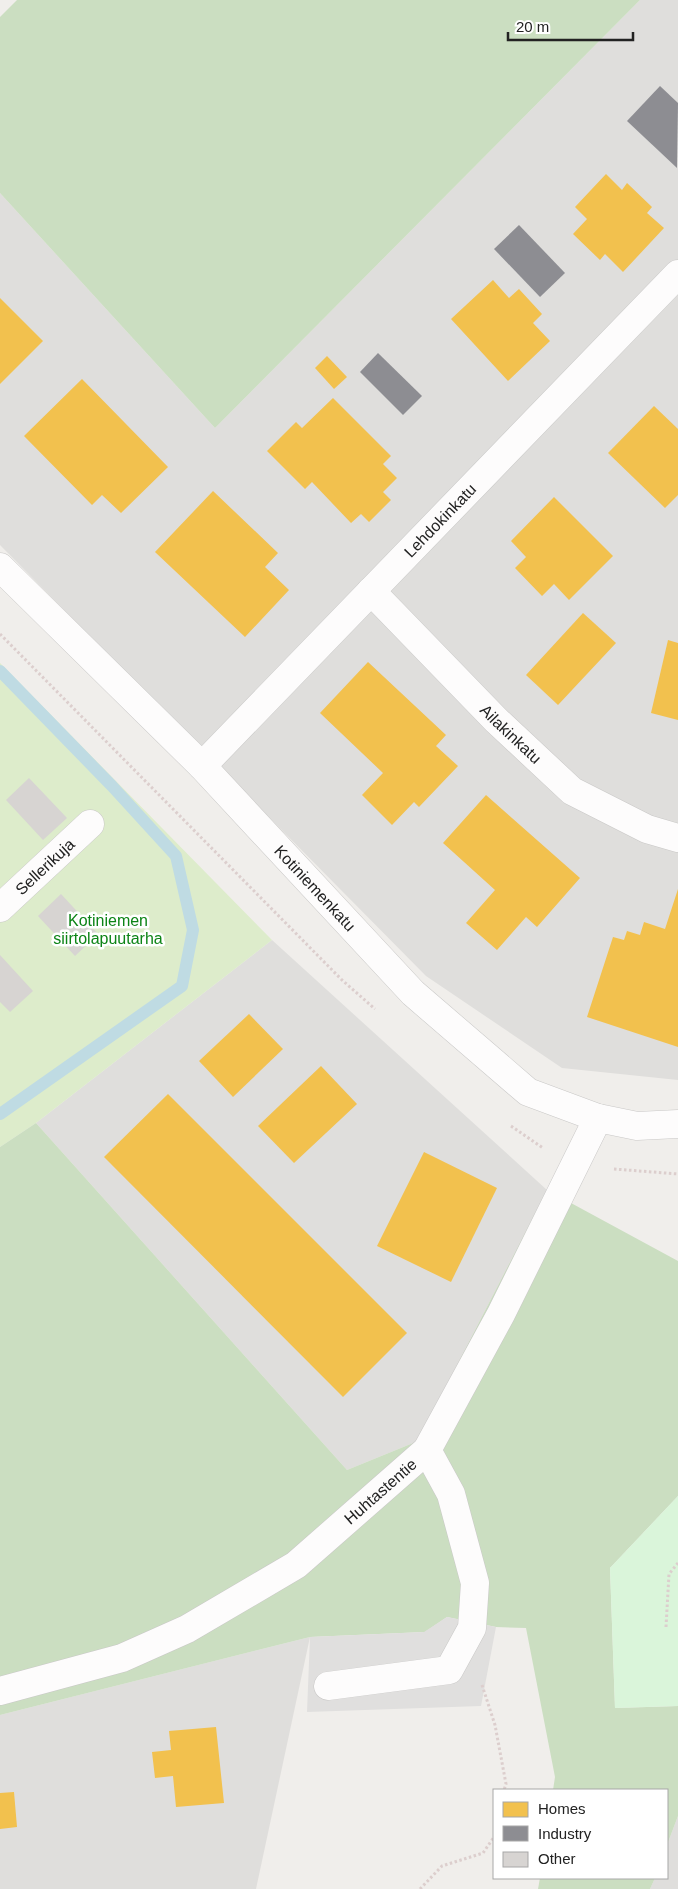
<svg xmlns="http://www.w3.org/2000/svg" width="678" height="1889" viewBox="0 0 678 1889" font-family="Arial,sans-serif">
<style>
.residential{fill:#dfdedc}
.grass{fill:#ddeccb}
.forest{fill:#cbdec1}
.park{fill:#daf5da}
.parking{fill:#e0dfde}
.homes{fill:#f2c14e}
.industry{fill:#8d8d92}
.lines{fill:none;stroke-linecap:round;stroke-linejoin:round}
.stream{stroke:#bfdbe3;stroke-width:12}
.building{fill:#d7d4d2}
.minor-casing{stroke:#c9c8c7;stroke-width:29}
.path{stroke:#dccecd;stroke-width:3;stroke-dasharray:2.5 2.5;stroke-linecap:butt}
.minor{stroke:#fdfcfc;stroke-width:28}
.labels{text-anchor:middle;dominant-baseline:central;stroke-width:5;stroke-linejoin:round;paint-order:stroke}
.street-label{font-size:16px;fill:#222;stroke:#fff}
.park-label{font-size:16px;fill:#0c8416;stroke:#fff}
</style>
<rect width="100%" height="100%" fill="#f0eeeb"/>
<g class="residential">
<path d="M 640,0 L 678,0 L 678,1080 L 562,1068 L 426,976 L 0,545 L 0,193 L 215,428 Z"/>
<path d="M 272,940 L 547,1190 L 418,1441 L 347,1470 L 36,1123 Z"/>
<path d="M 310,1637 L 256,1889 L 0,1889 L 0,1715 Z"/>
<path d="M 678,1816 L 678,1889 L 650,1889 L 655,1878 L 667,1878 L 667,1845 Z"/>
</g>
<path class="grass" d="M 0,663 L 272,940 L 36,1123 L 0,1147 Z"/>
<g class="forest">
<path d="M 17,0 L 640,0 L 215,428 L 0,193 L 0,17 Z"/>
<path d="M 36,1123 L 347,1470 L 418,1441 L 547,1190 L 678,1261 L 678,1496 L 610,1568 L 615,1708 L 678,1706 L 678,1816 L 667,1845 L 667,1790 L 553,1790 L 555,1777 L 526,1628 L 496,1627 L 447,1617 L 425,1632 L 310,1637 L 0,1715 L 0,1147 Z"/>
<path d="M 540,1878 L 655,1878 L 650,1889 L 538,1889 Z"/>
</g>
<path class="park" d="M 678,1496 L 678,1706 L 615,1708 L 610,1568 Z"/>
<path class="parking" d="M 447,1617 L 496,1627 L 481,1706 L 307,1712 L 310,1637 L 424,1632 Z"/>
<g class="homes">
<path d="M 606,174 L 622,190 L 627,183 L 652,207 L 647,213 L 664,228 L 623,272 L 605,254 L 600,260 L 573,234 L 587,219 L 575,207 Z"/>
<path d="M 493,280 L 509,298 L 519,289 L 542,314 L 533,323 L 550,341 L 508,381 L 451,319 Z"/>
<path d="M 0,298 L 43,341 L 0,384 Z"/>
<path d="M 327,356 L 347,377 L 334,389 L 315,368 Z"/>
<path d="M 82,379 L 168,467 L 121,513 L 102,495 L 92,505 L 24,436 Z"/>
<path d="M 333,398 L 391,456 L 383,464 L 397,478 L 383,492 L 391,500 L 369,522 L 361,514 L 351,523 L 312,482 L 305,489 L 267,451 L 296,422 L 302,428 Z"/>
<path d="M 654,406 L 678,429 L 678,495 L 665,508 L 608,453 Z"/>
<path d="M 213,491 L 278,553 L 265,567 L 289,590 L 245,637 L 155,552 Z"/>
<path d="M 554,497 L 613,556 L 569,600 L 554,584 L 542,596 L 515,568 L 526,557 L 511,541 Z"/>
<path d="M 583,613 L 616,643 L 558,705 L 526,675 Z"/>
<path d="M 668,640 L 678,643 L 678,720 L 651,713 Z"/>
<path d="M 368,662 L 446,735 L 436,746 L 458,766 L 419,807 L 414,802 L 392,825 L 362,795 L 383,773 L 320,713 Z"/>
<path d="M 486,795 L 580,878 L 537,927 L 526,917 L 497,950 L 466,923 L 495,890 L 443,843 Z"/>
<path d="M 678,889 L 678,1047 L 587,1017 L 613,937 L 624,940 L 627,931 L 640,935 L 644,922 L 665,929 Z"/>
<path d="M 249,1014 L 283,1049 L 233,1097 L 199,1061 Z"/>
<path d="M 321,1066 L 357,1104 L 294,1163 L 258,1126 Z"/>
<path d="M 168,1094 L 407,1333 L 343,1397 L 104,1157 Z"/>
<path d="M 424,1152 L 497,1188 L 451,1282 L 377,1246 Z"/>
<path d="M 216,1727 L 224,1803 L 176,1807 L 173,1776 L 155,1778 L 152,1752 L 171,1750 L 169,1731 Z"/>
<path d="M 14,1792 L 17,1827 L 0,1829 L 0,1793 Z"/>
</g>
<g class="industry">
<path d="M 660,86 L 678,103 L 677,168 L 627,121 Z"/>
<path d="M 519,225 L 565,273 L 540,297 L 494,249 Z"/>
<path d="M 378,353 L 422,396 L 403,415 L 360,372 Z"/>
</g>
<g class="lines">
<path class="stream" d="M 0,671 L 112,786 L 176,856 L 193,930 L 182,986 L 0,1114"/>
</g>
<g class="building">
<path d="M 29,778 L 67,818 L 43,840 L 6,800 Z"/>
<path d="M 61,894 L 98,934 L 75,956 L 38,916 Z"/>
<path d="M 0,955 L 33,991 L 10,1012 L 0,1002 Z"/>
</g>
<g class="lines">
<defs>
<g id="minor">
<path id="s1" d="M 0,567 L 202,766 L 413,993 L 528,1092 L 598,1118 L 637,1126 L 678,1124"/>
<path id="s2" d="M 371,591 L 496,720 L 572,791 L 647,829 L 678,838"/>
<path id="s3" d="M 202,766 L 678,274"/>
<path id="s4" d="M 0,908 L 90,824"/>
<path d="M 328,1686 L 449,1670 L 472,1628 L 475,1583 L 451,1494 L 427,1450"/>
<path id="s5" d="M 0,1691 L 122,1658 L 187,1629 L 296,1565 L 427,1450 L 501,1314 L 598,1118"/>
</g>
</defs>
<use href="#minor" class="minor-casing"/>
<g class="path">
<path d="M 0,634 L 342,980 L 375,1009"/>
<path d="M 511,1126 L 543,1148"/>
<path d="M 614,1169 L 678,1174"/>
<path d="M 666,1627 L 669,1574 L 678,1563"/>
<path d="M 482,1685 L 495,1725 L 506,1784 L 504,1790"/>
<path d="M 420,1889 L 442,1866 L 483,1853 L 494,1837"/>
</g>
<use href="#minor" class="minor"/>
</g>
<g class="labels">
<g class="street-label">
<text stroke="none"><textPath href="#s3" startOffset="342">Lehdokinkatu</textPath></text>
<text stroke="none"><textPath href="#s2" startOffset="200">Ailakinkatu</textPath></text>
<text stroke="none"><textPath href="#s4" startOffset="61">Sellerikuja</textPath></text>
<text stroke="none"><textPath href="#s1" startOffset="450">Kotiniemenkatu</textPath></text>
<text stroke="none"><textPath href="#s5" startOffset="436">Huhtastentie</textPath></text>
</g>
<g class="park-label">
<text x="108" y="920">Kotiniemen<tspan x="108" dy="18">siirtolapuutarha</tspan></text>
</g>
</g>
<rect x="493" y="1789" width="175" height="90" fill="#ffffff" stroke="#a7a7a7"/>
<rect x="503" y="1802" width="25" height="15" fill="#f2c14e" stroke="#a7a7a7"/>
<text x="538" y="1814" font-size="15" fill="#222222">Homes</text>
<rect x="503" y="1826" width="25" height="15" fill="#8d8d92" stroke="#a7a7a7"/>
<text x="538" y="1839" font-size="15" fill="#222222">Industry</text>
<rect x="503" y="1852" width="25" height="15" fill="#d7d4d2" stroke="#a7a7a7"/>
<text x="538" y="1864" font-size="15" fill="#222222">Other</text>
<path d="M508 32v8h125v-8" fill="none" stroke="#222222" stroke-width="2.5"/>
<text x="516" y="32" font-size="15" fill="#222222" stroke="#ffffff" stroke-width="4" paint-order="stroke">20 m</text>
</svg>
